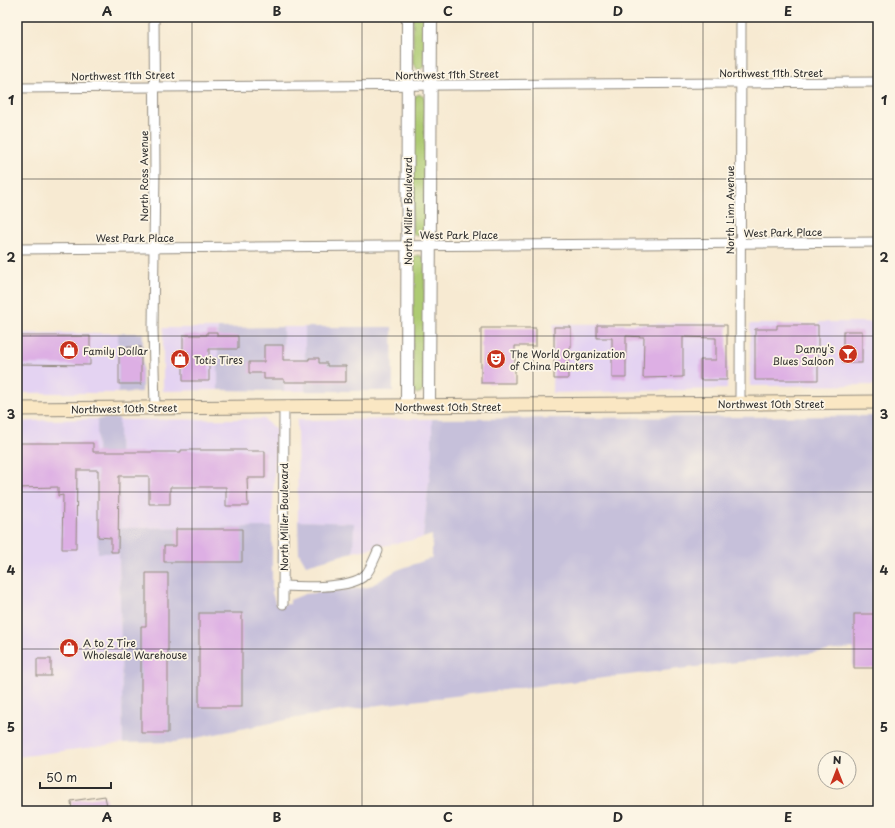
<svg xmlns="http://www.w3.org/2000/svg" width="895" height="828" viewBox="0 0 895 828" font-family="'Playpen Sans',sans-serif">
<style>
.built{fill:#e4d3f2}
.industrial{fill:#c6c0da}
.green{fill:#adcb72;stroke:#6c7b4e}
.building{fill:#ddafe4}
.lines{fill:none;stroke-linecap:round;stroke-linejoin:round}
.minor-casing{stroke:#918a7e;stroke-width:11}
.tertiary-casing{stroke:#918a7e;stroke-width:14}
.secondary-casing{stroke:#918a7e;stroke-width:15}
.minor{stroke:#fff;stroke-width:9}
.tertiary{stroke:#fff;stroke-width:12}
.secondary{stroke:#fae7c3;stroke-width:13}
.grid{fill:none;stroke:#2b2b2b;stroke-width:1;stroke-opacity:0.55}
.labels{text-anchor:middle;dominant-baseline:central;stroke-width:3.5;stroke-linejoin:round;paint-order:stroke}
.street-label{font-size:10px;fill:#2b2b2b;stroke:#fcf5e5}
.poi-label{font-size:10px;fill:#2b2b2b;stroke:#fcf5e5;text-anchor:start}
.neatline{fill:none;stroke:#2b2b2b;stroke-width:1.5}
.grid-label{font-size:13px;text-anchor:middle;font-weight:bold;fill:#2b2b2b}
</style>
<rect width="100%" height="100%" fill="#fcf5e5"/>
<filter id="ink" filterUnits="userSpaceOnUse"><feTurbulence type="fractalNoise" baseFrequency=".025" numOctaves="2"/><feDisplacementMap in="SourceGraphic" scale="8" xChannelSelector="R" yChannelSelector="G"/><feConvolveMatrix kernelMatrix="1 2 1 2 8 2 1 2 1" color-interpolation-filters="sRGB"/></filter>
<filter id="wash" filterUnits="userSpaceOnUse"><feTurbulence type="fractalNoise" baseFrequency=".012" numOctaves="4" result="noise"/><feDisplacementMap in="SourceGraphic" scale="16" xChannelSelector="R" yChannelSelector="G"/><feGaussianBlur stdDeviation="0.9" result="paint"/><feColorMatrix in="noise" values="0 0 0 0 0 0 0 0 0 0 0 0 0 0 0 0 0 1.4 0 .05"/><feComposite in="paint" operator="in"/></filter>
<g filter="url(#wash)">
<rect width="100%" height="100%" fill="#f7ead2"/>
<g class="built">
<path d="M 819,322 L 878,322 L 878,385 L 750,386 L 750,324 L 819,324 Z"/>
<path d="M 728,323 L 727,389 L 552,393 L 553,324 Z"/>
<path d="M 283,327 L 305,327 L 305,391 L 284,391 Z"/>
<path d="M 163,328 L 218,328 L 218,390 L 163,391 Z"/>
<rect x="17" y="333" width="101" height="60"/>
<path d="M 97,419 L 98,553 L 119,553 L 123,743 L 17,757 L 17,422 L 50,420 Z"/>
<path d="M 264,419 L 276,430 L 272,527 L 120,528 L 119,420 Z"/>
<path d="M 432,419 L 432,455 L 423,538 L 353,552 L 353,523 L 298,521 L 297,420 Z"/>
</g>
<g class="industrial">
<path d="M 283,327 L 284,391 L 218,390 L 218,328 Z"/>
<path d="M 305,327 L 392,327 L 393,391 L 305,391 Z"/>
<path d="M 118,333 L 143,333 L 142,392 L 118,393 Z"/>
<path d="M 878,416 L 878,668 L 853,667 L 853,648 L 379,705 L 296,718 L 175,742 L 123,743 L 119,553 L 98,553 L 97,419 L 119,418 L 120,528 L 272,527 L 272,593 L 276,605 L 290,604 L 290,600 L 305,594 L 369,587 L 397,570 L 432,558 L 432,535 L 423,538 L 432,455 L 432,419 Z"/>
<path d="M 298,521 L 354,523 L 353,552 L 306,565 L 299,553 Z"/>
</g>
<g class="green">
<path d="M 413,17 L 426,17 L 425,64 L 424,67 L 419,70 L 416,68 L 413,64 Z"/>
<path d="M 419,94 L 424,97 L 425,100 L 424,234 L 418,236 L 413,234 L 412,231 L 413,99 L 414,97 Z"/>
<path d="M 418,255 L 423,257 L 425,260 L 424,390 L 422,392 L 417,394 L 413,391 L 412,260 L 413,257 Z"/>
</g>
<g id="blocks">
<g class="building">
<path d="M 597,325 L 727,325 L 727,380 L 700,380 L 700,360 L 716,360 L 716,338 L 683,337 L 683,377 L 643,378 L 644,337 L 626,336 L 626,378 L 612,378 L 612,338 L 597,338 Z"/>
<path d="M 777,325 L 818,325 L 818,380 L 755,380 L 755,329 L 777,329 Z"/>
<path d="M 554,327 L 571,327 L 571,348 L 568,348 L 568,379 L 554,379 Z"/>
<path d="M 481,328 L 536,328 L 536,346 L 515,346 L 515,383 L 481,383 Z"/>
<rect x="843" y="331" width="19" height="32"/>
<path d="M 207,332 L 217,332 L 217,336 L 238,336 L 238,349 L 209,349 L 209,381 L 183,381 L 183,335 L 207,335 Z"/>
<path d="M 17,336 L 90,336 L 90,365 L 17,364 Z"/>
<path d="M 264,345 L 283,345 L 283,360 L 309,360 L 309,358 L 319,358 L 319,363 L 327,363 L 327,366 L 346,366 L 346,382 L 284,382 L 284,379 L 264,379 L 264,373 L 249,373 L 249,362 L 264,362 Z"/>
<rect x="119" y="347" width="22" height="37"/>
<path d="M 17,443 L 93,443 L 93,452 L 181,452 L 181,450 L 247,450 L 247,451 L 265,451 L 265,478 L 247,478 L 248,506 L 226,506 L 226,487 L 170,487 L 170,504 L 149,504 L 149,476 L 119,476 L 118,552 L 111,552 L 111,538 L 98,537 L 98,470 L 77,470 L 76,549 L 62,549 L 63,495 L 58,496 L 58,487 L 17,488 Z"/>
<path d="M 176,529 L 242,529 L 242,562 L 164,562 L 164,546 L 176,546 Z"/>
<path d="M 146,573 L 168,573 L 168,733 L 141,733 L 141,626 L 146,626 Z"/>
<rect x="199" y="613" width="43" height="94"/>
<rect x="854" y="614" width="24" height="54"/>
<rect x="37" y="659" width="14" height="17"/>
<path d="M 105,796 L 108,811 L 72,811 L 71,801 Z"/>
</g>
</g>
</g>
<g filter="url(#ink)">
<use href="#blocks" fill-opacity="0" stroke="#918a7e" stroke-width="1"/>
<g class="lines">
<defs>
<g id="minor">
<path d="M 154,17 L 155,168 L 153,329 L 155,407"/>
<path d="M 17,88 L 878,82"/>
<path d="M 17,249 L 878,242"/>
<path d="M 740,403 L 741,17"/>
<path d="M 283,586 C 301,587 352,589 365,575 C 370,571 375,557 378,551"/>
<path d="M 283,604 L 284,407"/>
</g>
<g id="tertiary">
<path d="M 407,406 L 408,17"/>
<path d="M 429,406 L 431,17"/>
</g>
<path id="secondary" d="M 17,409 L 878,402"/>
</defs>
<use href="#minor" class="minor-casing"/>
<use href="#tertiary" class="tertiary-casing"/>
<use href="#secondary" class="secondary-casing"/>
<use href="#minor" class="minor"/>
<use href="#tertiary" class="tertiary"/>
<use href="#secondary" class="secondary"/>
</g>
</g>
<path class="grid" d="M 192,17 L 192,811M 362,17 L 362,811M 533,17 L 533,811M 703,17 L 703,811M 17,179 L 878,179M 17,336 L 878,336M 17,492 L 878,492M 17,649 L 878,649"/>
<defs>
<symbol id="shop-disc" viewBox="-11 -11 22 22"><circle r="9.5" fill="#c8321e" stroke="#fcf5e5"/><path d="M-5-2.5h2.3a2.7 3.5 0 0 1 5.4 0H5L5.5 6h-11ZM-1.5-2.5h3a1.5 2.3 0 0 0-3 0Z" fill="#fff"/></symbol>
<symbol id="bar-disc" viewBox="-11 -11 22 22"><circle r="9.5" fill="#c8321e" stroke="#fcf5e5"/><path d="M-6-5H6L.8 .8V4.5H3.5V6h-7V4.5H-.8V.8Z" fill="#fff"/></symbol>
<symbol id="theatre-disc" viewBox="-11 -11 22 22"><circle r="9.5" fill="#c8321e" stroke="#fcf5e5"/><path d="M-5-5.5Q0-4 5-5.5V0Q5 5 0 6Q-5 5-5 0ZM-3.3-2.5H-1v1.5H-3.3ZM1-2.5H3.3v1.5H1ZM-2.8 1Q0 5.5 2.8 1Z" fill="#fff"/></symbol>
</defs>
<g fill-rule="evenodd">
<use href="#shop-disc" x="58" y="339" width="22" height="22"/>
<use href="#bar-disc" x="837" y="343" width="22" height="22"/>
<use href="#shop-disc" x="169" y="348" width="22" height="22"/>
<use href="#theatre-disc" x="485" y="348" width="22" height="22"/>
<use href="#shop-disc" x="58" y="637" width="22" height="22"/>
</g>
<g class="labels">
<g class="street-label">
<text x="771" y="72">Northwest 11th Street</text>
<text transform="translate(447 74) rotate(-1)">Northwest 11th Street</text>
<text transform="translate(123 75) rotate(-1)">Northwest 11th Street</text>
<text transform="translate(143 176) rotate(-90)">North Ross Avenue</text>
<text transform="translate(729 210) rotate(-90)">North Linn Avenue</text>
<text transform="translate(407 211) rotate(-90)">North Miller Boulevard</text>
<text transform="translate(783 232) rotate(-1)">West Park Place</text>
<text x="459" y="234">West Park Place</text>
<text x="135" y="237">West Park Place</text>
<text x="771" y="403">Northwest 10th Street</text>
<text x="448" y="406">Northwest 10th Street</text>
<text transform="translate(124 408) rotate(-1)">Northwest 10th Street</text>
<text transform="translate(283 517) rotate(-90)">North Miller Boulevard</text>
</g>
<g class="poi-label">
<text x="834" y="348" text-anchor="end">Danny's<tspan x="834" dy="12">Blues Saloon</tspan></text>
<text x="83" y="350">Family Dollar</text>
<text x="510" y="353">The World Organization<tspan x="510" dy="12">of China Painters</tspan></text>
<text x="194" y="359">Totis Tires</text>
<text x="83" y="642">A to Z Tire<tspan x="83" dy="12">Wholesale Warehouse</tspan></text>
</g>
</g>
<rect width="895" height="828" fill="none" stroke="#fcf5e5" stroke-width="44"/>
<g transform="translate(837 770)"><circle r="19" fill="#fcf5e5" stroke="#a8a49b"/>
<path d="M0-3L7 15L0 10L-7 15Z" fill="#c8321e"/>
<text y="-6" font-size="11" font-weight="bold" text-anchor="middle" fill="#2b2b2b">N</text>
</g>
<path d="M40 782v6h71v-6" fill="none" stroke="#2b2b2b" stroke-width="2"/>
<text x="46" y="782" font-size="12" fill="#2b2b2b" stroke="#fcf5e5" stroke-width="3" paint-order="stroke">50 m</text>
<rect x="22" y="22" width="851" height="784" class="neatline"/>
<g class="grid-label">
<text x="107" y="16">A</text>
<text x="277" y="16">B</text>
<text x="448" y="16">C</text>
<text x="618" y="16">D</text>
<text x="788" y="16">E</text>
<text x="11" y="105">1</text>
<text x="884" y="105">1</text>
<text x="11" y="262">2</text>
<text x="884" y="262">2</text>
<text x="11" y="419">3</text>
<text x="884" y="419">3</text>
<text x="11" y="575">4</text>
<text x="884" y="575">4</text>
<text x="11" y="732">5</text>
<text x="884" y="732">5</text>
<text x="107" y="822">A</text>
<text x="277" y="822">B</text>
<text x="448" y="822">C</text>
<text x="618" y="822">D</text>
<text x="788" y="822">E</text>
</g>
</svg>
